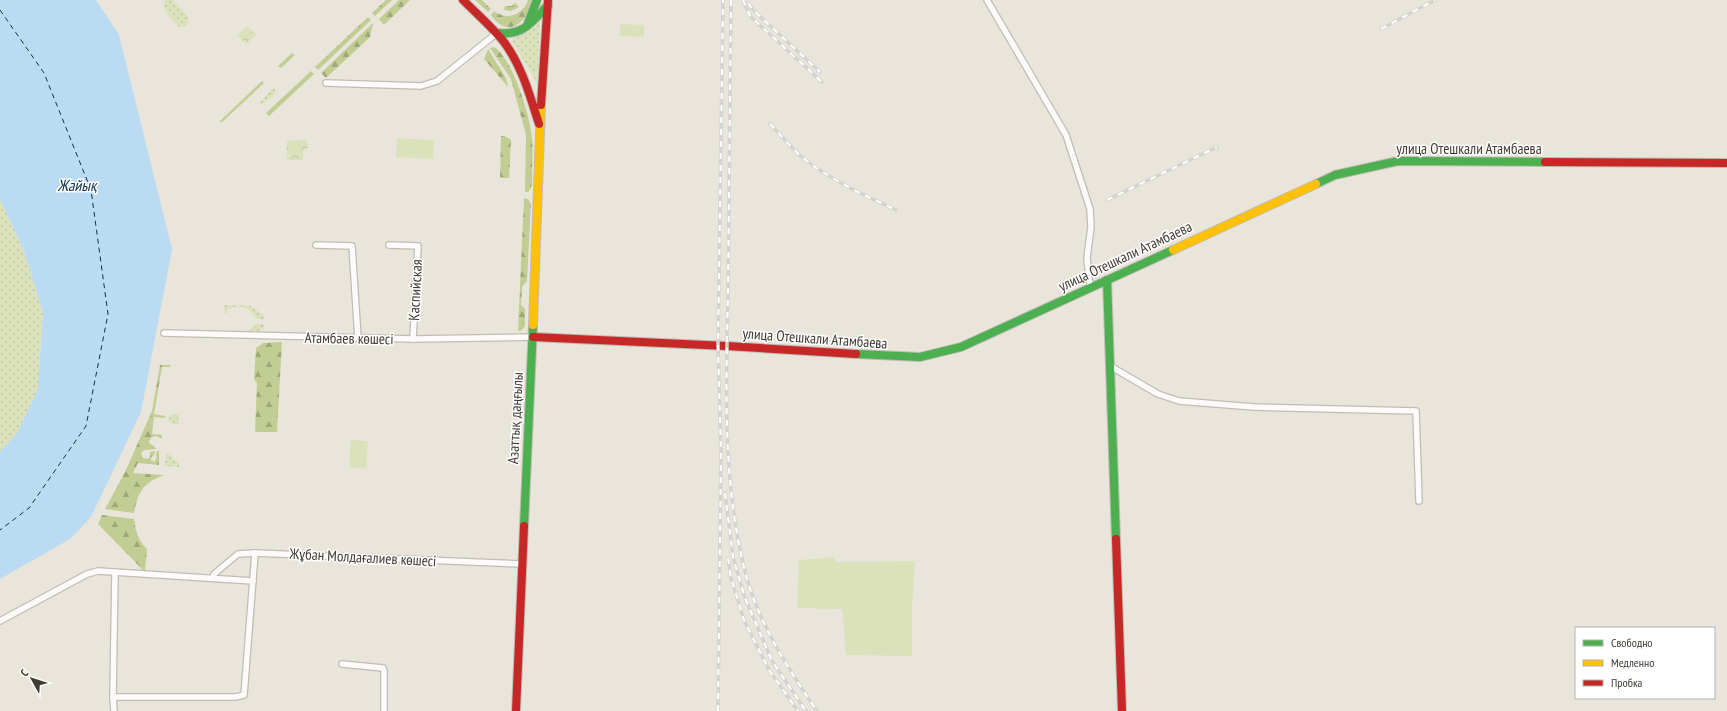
<svg xmlns="http://www.w3.org/2000/svg" width="1727" height="711" viewBox="0 0 1727 711" font-family="'PT Sans Narrow',sans-serif">
<style>
.grass{fill:url(#grass-dots)}
.forest{fill:url(#forest-firs)}
.park{fill:url(#park-crowns)}
.pitch{fill:#dbe2bb}
.water{fill:#badbf2}
.lines{fill:none;stroke-linecap:round;stroke-linejoin:round}
.ferry{stroke:#0d334c;stroke-width:1;stroke-dasharray:5 4;stroke-linecap:butt}
.street-casing{stroke:#c1bcb4;stroke-width:8}
.fast-casing{stroke:#c1bcb4;stroke-width:10}
.slow-casing{stroke:#c1bcb4;stroke-width:10}
.jam-casing{stroke:#c1bcb4;stroke-width:10}
.street{stroke:#fcfbf9;stroke-width:5.5}
.fast{stroke:#4caf50;stroke-width:8}
.slow{stroke:#ffc107;stroke-width:8}
.jam{stroke:#c62828;stroke-width:8}
.rail-casing{stroke:#d5d3d0;stroke-width:3.5}
.rail{stroke:#fff;stroke-width:2;stroke-dasharray:6;stroke-linecap:butt}
.labels{text-anchor:middle;dominant-baseline:central;stroke-width:3;stroke-linejoin:round;paint-order:stroke}
.street-label{font-size:15px;fill:#3f3b33;stroke:#fff}
.water-label{font-size:16px;font-style:italic;fill:#0d334c;stroke:#fff}
</style>
<defs>
<pattern id="grass-dots" width="8" height="8" patternUnits="userSpaceOnUse"><rect width="8" height="8" fill="#dbe2bb"/><path d="M2 2h.1M6 6h.1" fill="none" stroke="#bdc3a1" stroke-width="1.8" stroke-linecap="round"/></pattern>
<pattern id="forest-firs" width="22" height="20" patternUnits="userSpaceOnUse"><rect width="22" height="20" fill="#c2cd94"/><path d="M5 1l3.5 6h-7zM16 11l3.5 6h-7z" fill="#9fa879"/></pattern>
<pattern id="park-crowns" width="20" height="18" patternUnits="userSpaceOnUse"><rect width="20" height="18" fill="#dbe2bb"/><path d="M2 6a3 3 0 1 1 6 0M12 15a3 3 0 1 1 6 0" fill="none" stroke="#bdc3a1"/></pattern>
</defs>
<rect width="100%" height="100%" fill="#eae5da"/>
<g class="grass">
<path d="M 165,0 L 173,0 L 188,17 L 189,20 L 186,26 L 179,27 C 173,20 160,9 165,0 Z"/>
<path d="M 540,20 L 537,83 L 511,40 L 530,30 Z"/>
<path d="M 273,88 L 276,91 L 273,96 L 261,105 L 259,103 Z"/>
<path d="M 0,199 L 24,251 L 43,313 L 38,389 L 17,433 L 0,452 Z"/>
<path d="M 224,305 L 251,306 L 264,316 L 264,319 L 257,319 C 248,307 242,303 227,310 L 227,313 L 224,313 Z"/>
<path d="M 256,324 L 264,324 L 264,329 L 261,329 L 261,331 L 249,331 Z"/>
<path d="M 178,414 L 179,424 L 175,425 L 168,421 L 170,415 Z"/>
<path d="M 166,454 L 170,455 L 179,464 L 179,467 L 165,466 Z"/>
</g>
<g class="forest">
<path d="M 386,0 L 392,0 L 375,16 L 372,13 Z"/>
<path d="M 399,0 L 410,0 L 384,25 L 379,19 Z"/>
<path d="M 475,0 L 482,0 L 491,9 L 488,12 Z"/>
<path d="M 528,0 L 534,0 C 530,11 518,33 503,26 C 498,24 494,19 491,15 L 494,11 C 507,21 523,15 528,0 Z"/>
<path d="M 515,3 L 519,7 L 511,11 L 504,10 L 505,6 L 512,6 Z"/>
<path d="M 368,17 L 371,20 L 318,70 L 315,67 Z"/>
<path d="M 373,23 L 370,37 L 326,78 L 321,73 Z"/>
<path d="M 494,47 C 512,58 528,110 531,131 C 533,143 533,156 532,168 C 532,176 534,186 528,192 L 525,192 L 526,135 L 511,79 L 490,48 Z"/>
<path d="M 488,49 L 506,78 L 508,87 L 484,59 Z"/>
<path d="M 292,53 L 295,55 L 281,68 L 278,66 Z"/>
<path d="M 311,71 L 314,74 L 269,116 L 266,113 Z"/>
<path d="M 262,81 L 264,83 L 221,123 L 220,121 Z"/>
<path d="M 501,136 L 505,136 L 511,140 L 509,178 L 500,178 Z"/>
<path d="M 524,198 L 528,199 L 531,204 L 527,281 L 522,287 L 521,305 L 525,309 L 525,326 L 522,330 L 518,331 Z"/>
<path d="M 282,342 L 277,432 L 255,432 L 257,383 L 254,379 L 256,348 L 263,343 Z"/>
<path d="M 160,365 L 171,365 L 170,367 L 162,367 L 154,414 L 165,416 L 165,418 L 154,417 L 152,434 L 162,435 L 162,439 L 156,436 L 152,437 L 149,441 L 150,444 L 154,446 L 156,449 L 144,450 L 141,453 L 143,458 L 147,459 L 150,457 L 150,452 L 155,451 L 154,455 L 151,458 L 151,460 L 154,462 L 157,458 L 156,455 L 157,451 L 159,451 L 159,465 L 138,463 L 133,473 L 164,475 C 143,483 138,492 134,513 L 105,509 L 125,472 L 152,411 Z"/>
<path d="M 102,515 L 134,519 C 136,532 138,540 147,549 L 145,572 L 98,524 Z"/>
</g>
<g class="park">
<path d="M 247,26 L 256,35 L 246,44 L 237,35 Z"/>
<path d="M 307,140 L 308,148 L 303,149 L 303,160 L 287,160 L 287,141 Z"/>
</g>
<g class="pitch">
<path d="M 620,24 L 644,25 L 644,37 L 620,36 Z"/>
<path d="M 397,138 L 434,140 L 433,159 L 396,157 Z"/>
<path d="M 351,440 L 368,441 L 366,469 L 349,467 Z"/>
<path d="M 834,557 L 836,562 L 915,561 L 912,607 L 912,656 L 846,655 L 842,609 L 797,608 L 799,560 Z"/>
</g>
<path class="water" d="M 0,0 L 96,0 L 119,35 L 172,249 L 141,412 L 91,517 L 70,539 L 0,579 L 0,452 L 17,433 L 38,389 L 43,313 L 24,251 L 0,199 Z"/>
<g class="lines">
<path class="ferry" d="M 0,10 L 44,73 L 91,190 L 108,314 L 86,426 L 29,508 L 0,530"/>
<defs>
<g id="street">
<path d="M 987,0 L 1066,135 L 1090,209 L 1091,227 L 1087,258 L 1090,287"/>
<path d="M 326,83 L 421,86 L 437,81 L 497,33"/>
<path d="M 316,245 L 352,246 L 358,338"/>
<path d="M 389,245 L 418,246 L 413,339"/>
<path d="M 164,333 L 413,339 L 533,337"/>
<path d="M 1110,366 L 1158,394 L 1179,401 L 1254,407 L 1416,411 L 1419,501"/>
<path d="M 213,578 L 214,574 L 238,554 L 255,553 L 522,564"/>
<path d="M 0,621 L 87,574 L 98,571 L 253,581"/>
<path d="M 342,664 L 383,668 L 384,671 L 384,711"/>
<path d="M 113,697 L 115,572"/>
<path d="M 114,711 L 113,697 L 235,697 L 244,695 L 255,553"/>
</g>
<g id="fast">
<path d="M 528,23 L 537,0"/>
<path d="M 497,33 C 523,36 531,23 548,5"/>
<path d="M 1316,184 L 1335,175 L 1398,161 L 1545,162"/>
<path d="M 1107,280 L 1116,539"/>
<path d="M 856,354 L 920,357 L 961,347 L 1173,250"/>
<path d="M 524,526 L 533,325"/>
</g>
<g id="slow">
<path d="M 1173,250 L 1316,184"/>
<path d="M 533,325 L 541,105"/>
</g>
<g id="jam">
<path d="M 463,0 C 477,14 492,27 504,42 C 522,66 530,96 539,124"/>
<path d="M 541,105 L 548,0"/>
<path d="M 1545,162 L 1727,163"/>
<path d="M 533,337 L 727,346 L 856,354"/>
<path d="M 1116,539 L 1122,711"/>
<path d="M 516,711 L 524,526"/>
</g>
</defs>
<use href="#street" class="street-casing"/>
<use href="#fast" class="fast-casing"/>
<use href="#slow" class="slow-casing"/>
<use href="#jam" class="jam-casing"/>
<use href="#street" class="street"/>
<use href="#fast" class="fast"/>
<use href="#slow" class="slow"/>
<use href="#jam" class="jam"/>
<defs>
<g id="rail">
<path d="M 731,0 C 730,98 729,196 728,294 C 726,389 722,486 747,579 C 761,627 789,670 817,711"/>
<path d="M 743,0 L 750,16 L 822,82"/>
<path d="M 748,3 L 753,10 L 820,72"/>
<path d="M 1381,29 L 1435,0"/>
<path d="M 770,124 C 781,135 791,148 802,157 C 830,180 864,195 896,210"/>
<path d="M 1107,200 L 1217,147"/>
<path d="M 725,493 L 733,557 L 745,598 L 772,661 L 806,711"/>
<path d="M 728,558 L 731,578 L 744,620 L 769,670 L 798,711"/>
<path d="M 718,711 L 721,453 L 718,346 L 723,0"/>
</g>
</defs>
<use href="#rail" class="rail-casing"/>
<use href="#rail" class="rail"/>
</g>
<g class="labels">
<g class="street-label">
<text x="1469" y="148">улица Отешкали Атамбаева</text>
<text transform="translate(1125 256) rotate(-25)">улица Отешкали Атамбаева</text>
<text transform="translate(415 290) rotate(-87)">Каспийская</text>
<text transform="translate(349 338) rotate(1)">Атамбаев көшесі</text>
<text transform="translate(815 338) rotate(4)">улица Отешкали Атамбаева</text>
<text transform="translate(515 418) rotate(-87)">Азаттық даңғылы</text>
<text transform="translate(363 557) rotate(3)">Жұбан Молдағалиев көшесі</text>
</g>
<g class="water-label">
<text x="77" y="185">Жайық</text>
</g>
</g>
<rect x="1575" y="627" width="140" height="72" fill="#ffffff" stroke="#b2b1ad"/>
<rect x="1583" y="640" width="20" height="6" fill="#4caf50" stroke="#b2b1ad"/>
<text x="1611" y="647" font-size="12" fill="#3f3b33">Свободно</text>
<rect x="1583" y="660" width="20" height="6" fill="#ffc107" stroke="#b2b1ad"/>
<text x="1611" y="667" font-size="12" fill="#3f3b33">Медленно</text>
<rect x="1583" y="680" width="20" height="6" fill="#c62828" stroke="#b2b1ad"/>
<text x="1611" y="687" font-size="12" fill="#3f3b33">Пробка</text>
<g transform="translate(32 679) rotate(309)" stroke="#ffffff" stroke-width="3" paint-order="stroke">
<path d="M0-3L7 15L0 10L-7 15Z" fill="#3f3b33"/>
<text y="-6" font-size="11" font-weight="bold" text-anchor="middle" fill="#3f3b33">С</text>
</g>
</svg>
